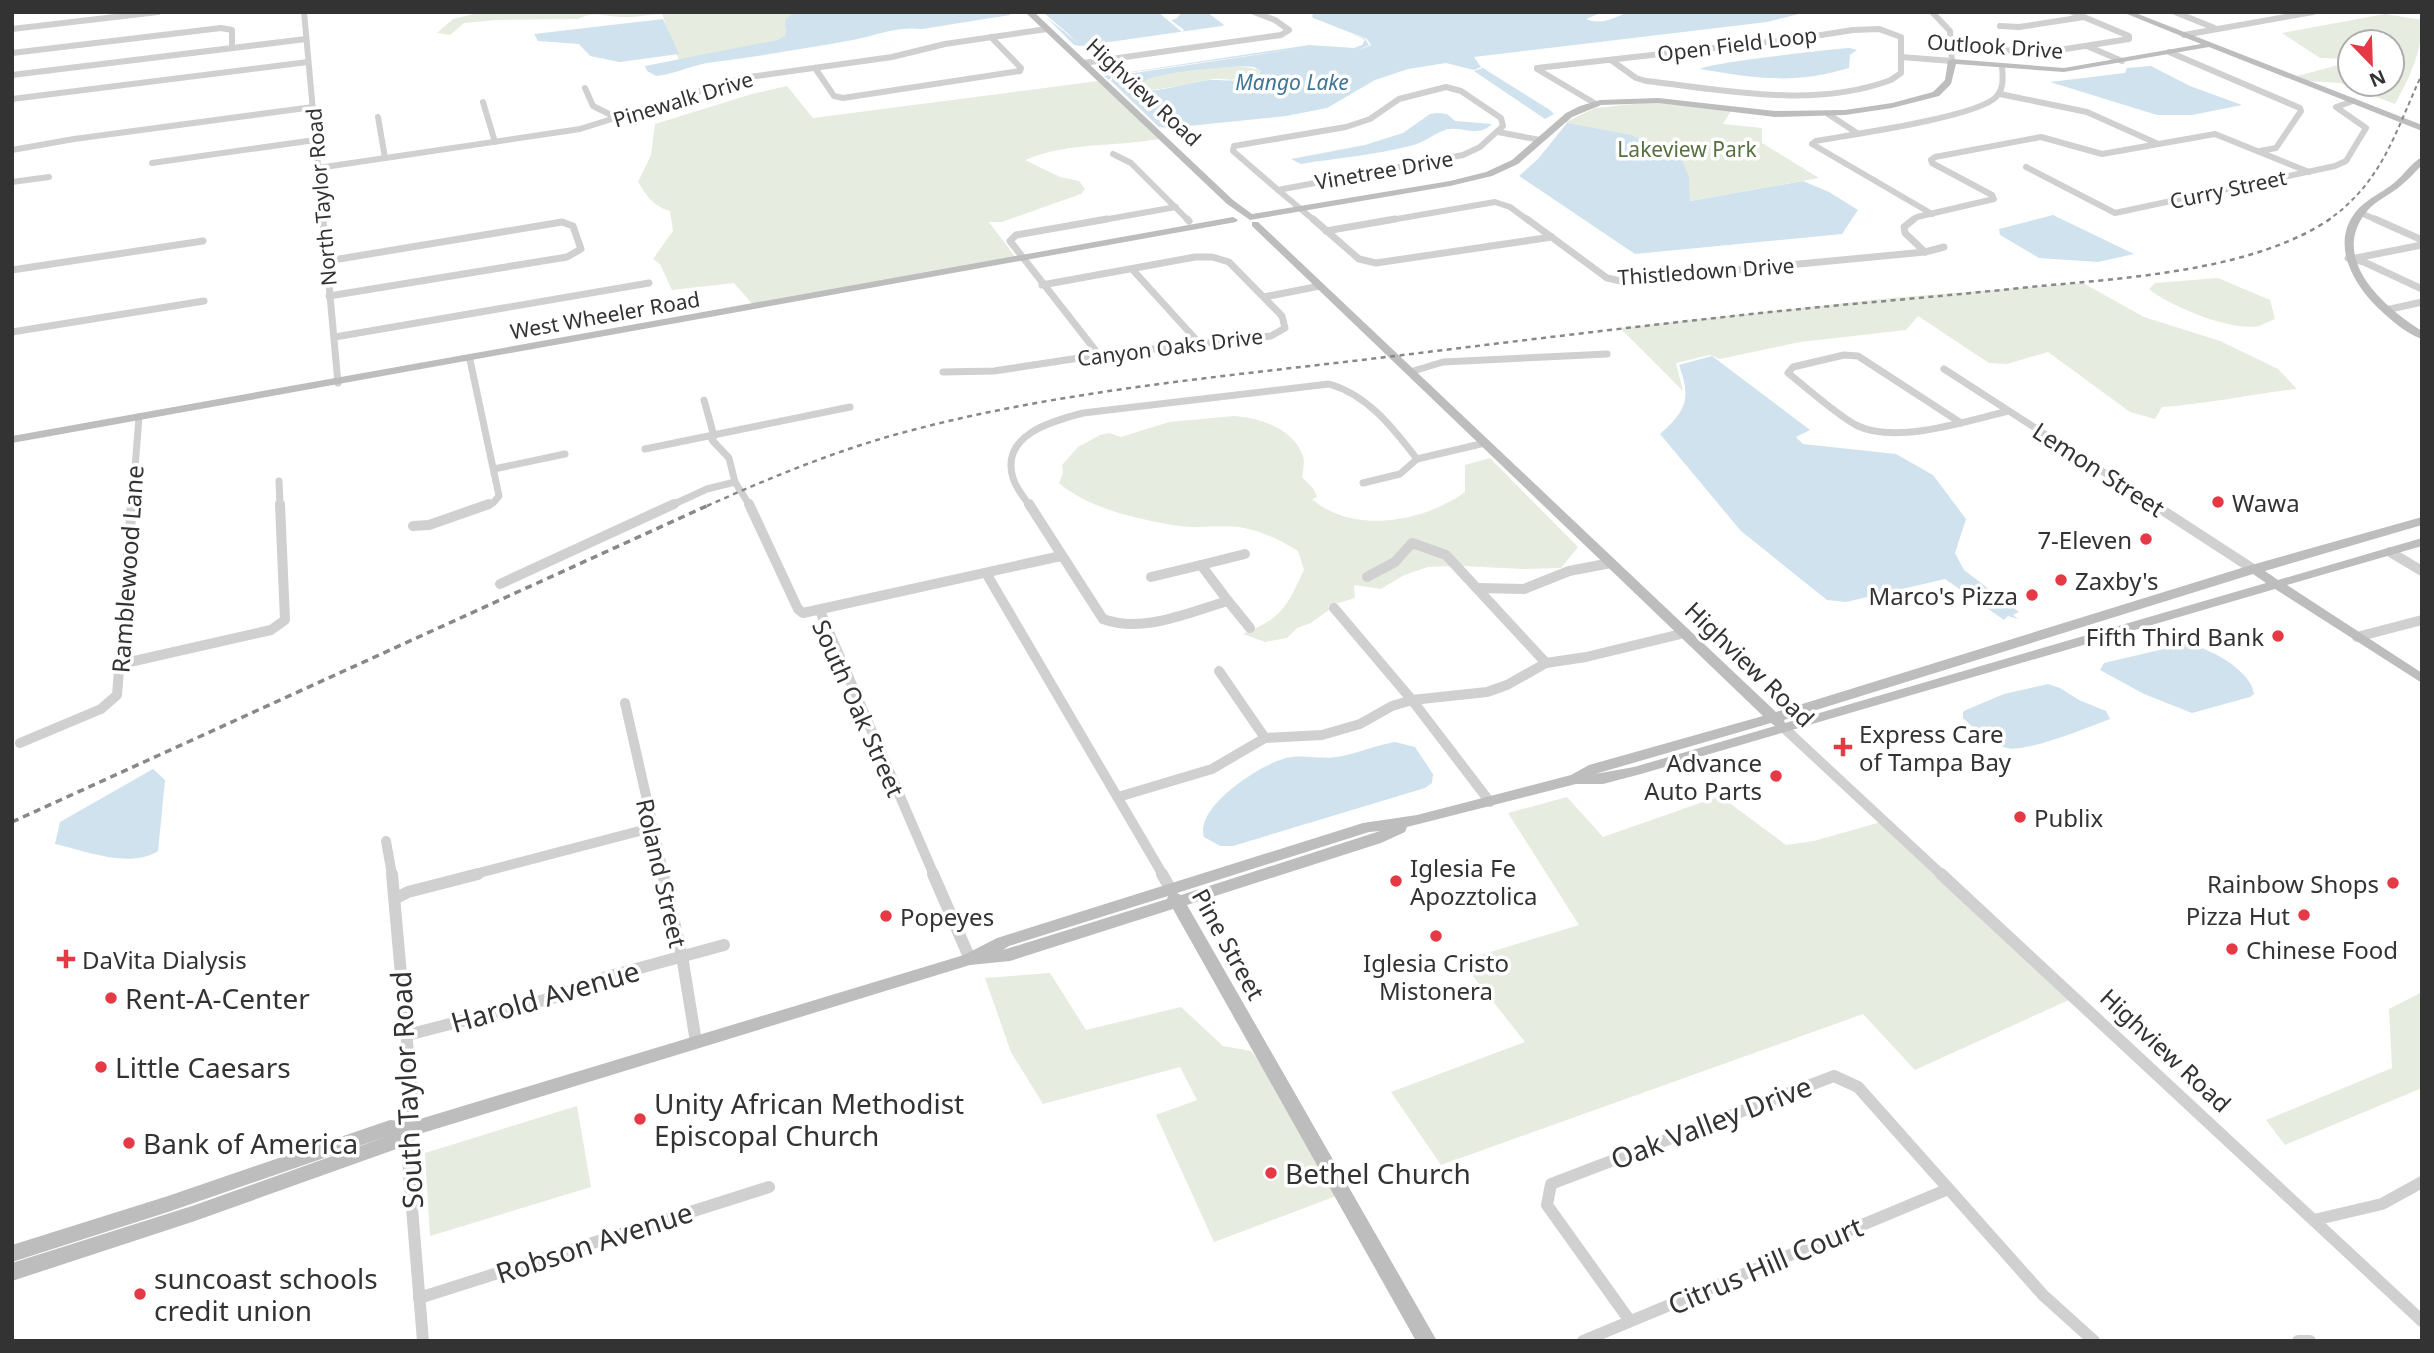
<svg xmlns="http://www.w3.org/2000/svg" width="2434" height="1353" viewBox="0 0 2434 1353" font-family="'Noto Sans',sans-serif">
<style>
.green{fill:#e6ecdf}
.water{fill:#cfe2ee;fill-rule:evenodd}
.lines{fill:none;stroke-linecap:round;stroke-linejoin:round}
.street-far3{stroke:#d0d0d0;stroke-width:6}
.street-far2{stroke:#d0d0d0;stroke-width:7}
.street-far1{stroke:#d0d0d0;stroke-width:10}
.street{stroke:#d0d0d0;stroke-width:12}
.secondary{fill:#bdbdbd;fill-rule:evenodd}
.rail-far2{stroke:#888;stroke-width:2;stroke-dasharray:4.5 3.5;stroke-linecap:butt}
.rail-far1{stroke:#888;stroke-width:2.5;stroke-dasharray:5 4.5;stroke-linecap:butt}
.rail{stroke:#888;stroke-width:3.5;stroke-dasharray:7 5;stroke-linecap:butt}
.poi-dot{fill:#e63946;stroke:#fff;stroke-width:2.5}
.labels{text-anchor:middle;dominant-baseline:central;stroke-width:7;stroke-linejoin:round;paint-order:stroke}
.far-street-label{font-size:21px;fill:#333;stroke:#fff}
.far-water-label{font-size:21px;font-style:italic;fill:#3f7597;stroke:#fff}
.far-park-label{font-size:21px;fill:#56703f;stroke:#fff}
.street-label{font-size:24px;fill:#333;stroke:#fff}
.poi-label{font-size:24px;fill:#333;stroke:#fff;text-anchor:start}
.near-street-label{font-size:28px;fill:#333;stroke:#fff}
.near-poi-label{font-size:28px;fill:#333;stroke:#fff;text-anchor:start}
</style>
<rect width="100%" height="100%" fill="#fff"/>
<g class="green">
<path d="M 482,12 L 795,12 L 785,29 L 787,35 L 777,40 L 679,60 L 662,14 C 650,14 634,18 623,17 C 608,17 592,10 578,19 L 496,20 L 464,23 L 450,35 L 437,33 L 453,19 Z"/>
<path d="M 2385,14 L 2422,20 C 2422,52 2410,77 2395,104 L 2340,83 L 2308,81 L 2297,76 L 2350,62 L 2350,84 L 2392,84 L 2392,42 L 2350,42 L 2350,59 L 2320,58 L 2282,33 Z"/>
<path d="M 1240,66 L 1261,70 C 1252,85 1230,78 1215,79 C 1196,81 1152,93 1139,90 L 1137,85 C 1153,69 1216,69 1240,66 Z"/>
<path d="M 1098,81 L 1159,139 C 1114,147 1068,142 1025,160 L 1060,177 L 1079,181 L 1085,189 L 1081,194 L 1002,222 L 989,222 L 1016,258 L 754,306 L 734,283 L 672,290 L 660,264 L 653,259 L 673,231 L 670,211 C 653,206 647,196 638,182 L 651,155 L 655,124 L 752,94 L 787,86 L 813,118 Z"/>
<path d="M 1653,102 L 1731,111 L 1723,124 L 1762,128 L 1762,143 L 1819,178 L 1689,201 L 1566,122 L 1595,108 Z"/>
<path d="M 2218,278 L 2270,300 L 2275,319 C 2270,321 2264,324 2259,326 C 2233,332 2169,306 2149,289 L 2155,283 Z"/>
<path d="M 2083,283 L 2144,317 L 2220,341 L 2278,369 L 2297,389 C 2251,394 2208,404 2162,407 L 2155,419 L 2130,412 L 2048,352 L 2007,364 L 1989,363 L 1918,316 L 1906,330 L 1800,342 L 1720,359 L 1710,355 L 1676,363 L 1683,391 L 1620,328 L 1890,298 Z"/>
<path d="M 1234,416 C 1260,418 1293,428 1303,456 C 1305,461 1303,471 1302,477 L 1313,488 L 1317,497 L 1312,499 C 1353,535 1424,522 1465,492 L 1465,465 L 1490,458 L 1578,547 L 1561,568 L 1523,569 L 1462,566 L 1410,539 L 1391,560 L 1361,577 L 1368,582 L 1399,565 L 1414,547 L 1443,557 L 1451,566 L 1428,567 L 1404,575 L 1381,589 L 1354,585 L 1355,598 L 1328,606 L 1330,609 L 1311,623 L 1297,628 L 1287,638 L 1265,642 L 1243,634 C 1283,617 1286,608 1304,570 L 1298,551 C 1280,540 1264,532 1244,528 C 1223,524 1200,529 1179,526 C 1141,520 1089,509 1059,483 L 1063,473 L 1062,465 L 1078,447 L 1100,435 L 1109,433 L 1121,437 L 1169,422 Z"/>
<path d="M 1720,796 L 1786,845 L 1814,841 L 1881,822 L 2071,999 L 1915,1070 L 1863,1014 L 1441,1165 L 1391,1092 L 1525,1042 L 1461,961 L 1579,925 L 1508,813 L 1567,797 L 1603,837 Z"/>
<path d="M 1050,973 L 1086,1030 L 1181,1007 L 1223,1046 L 1251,1051 L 1264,1068 L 1336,1196 L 1214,1242 L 1156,1115 L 1197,1100 L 1180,1067 L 1043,1104 L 1011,1052 L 985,978 Z"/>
<path d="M 2422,992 L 2422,1088 L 2285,1145 L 2266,1120 L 2392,1068 L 2389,1009 Z"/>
<path d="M 577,1106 L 591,1187 L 430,1236 L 425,1153 Z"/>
</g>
<g class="water">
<path d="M 795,12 L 1008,12 L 1010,15 L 922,29 C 897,26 877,35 853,40 C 807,48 761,56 714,62 C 694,64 676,74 656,76 L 647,71 L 645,66 L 777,40 L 786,35 L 785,20 Z"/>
<path d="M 1043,12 L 1158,12 L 1182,32 L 1184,30 L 1171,20 L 1176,19 L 1182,12 L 1207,12 L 1224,25 L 1222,26 L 1081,46 L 1074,45 L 1046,17 L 1081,45 Z"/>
<path d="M 1318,12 L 1603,12 L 1586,19 C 1600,25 1613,19 1628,12 L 1807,12 L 1767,22 L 1474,57 L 1481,67 L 1474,70 L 1446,63 L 1408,69 L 1375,80 L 1327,108 L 1286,116 L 1169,128 L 1159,127 L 1111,81 L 1114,76 L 1309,47 L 1113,75 L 1109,80 L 1104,76 L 1309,45 L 1354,48 L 1362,45 L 1365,40 L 1352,34 L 1365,39 L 1369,45 L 1356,51 L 1371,45 L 1367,39 L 1313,18 L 1312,15 ZM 1240,66 L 1254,67 L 1261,71 C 1251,85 1225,79 1209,80 C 1190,82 1154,94 1139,90 L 1137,86 C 1152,70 1217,69 1240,66 Z"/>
<path d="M 663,19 L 679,54 L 620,62 L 590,56 L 579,44 L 538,41 L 534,34 Z"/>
<path d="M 1850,48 L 1857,50 L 1850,55 L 1849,68 C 1794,85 1753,78 1700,69 C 1708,63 1832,49 1850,48 Z"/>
<path d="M 2151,66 L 2190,86 L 2242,105 L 2192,115 L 2157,115 L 2050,82 L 2125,73 L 2127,68 Z"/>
<path d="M 1483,68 L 1550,110 L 1554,114 L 1545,119 L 1474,71 Z"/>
<path d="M 1437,113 L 1447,114 L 1455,121 L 1492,124 C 1476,139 1463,125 1445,130 C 1433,134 1424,143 1410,146 C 1375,155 1337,158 1301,164 L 1291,159 L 1365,145 L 1403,133 L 1430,114 Z"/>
<path d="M 1567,123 L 1631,135 L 1683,162 L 1689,178 L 1690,201 L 1803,181 L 1829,192 L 1858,210 L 1842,234 L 1635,254 L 1519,176 L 1538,159 Z"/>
<path d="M 2053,215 L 2134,254 L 2098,262 L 2039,258 L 2000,235 L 1999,229 Z"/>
<path d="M 1712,356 L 1810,430 L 1796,437 L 1803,444 L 1896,454 L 1933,475 L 1966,519 L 1955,553 L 1964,570 L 2019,612 L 2013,615 L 2018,619 L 2008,616 L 2004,620 L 1945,579 L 1846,602 L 1827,600 L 1741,531 L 1660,434 C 1687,410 1691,399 1679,365 Z"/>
<path d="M 2185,644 C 2207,646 2251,670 2254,694 L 2250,697 L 2192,713 L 2144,694 L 2100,670 L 2104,663 Z"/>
<path d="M 2048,684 L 2060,688 L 2079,700 L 2106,711 L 2110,719 C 2089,727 2026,753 2007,748 C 1993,745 1973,728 1963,718 L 1963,712 L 1966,710 L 2004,694 Z"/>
<path d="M 1395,742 L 1415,747 L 1433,774 L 1432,783 L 1425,788 L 1233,846 L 1220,846 L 1204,837 C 1194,808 1258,766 1283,759 C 1300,753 1320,760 1337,757 C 1357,754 1375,745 1395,742 Z"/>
<path d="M 153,769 L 165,780 L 158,851 C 130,869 86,851 55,844 L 60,822 Z"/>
</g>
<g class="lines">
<g class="street-far3">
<path d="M 304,12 L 323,221"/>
<path d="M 2175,12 L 2217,29"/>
<path d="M 2000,26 L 2019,27 L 2084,17"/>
<path d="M 12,29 L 158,12"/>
<path d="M 2184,35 L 2313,12"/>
<path d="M 1951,46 L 2040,53 L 2129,39 L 2129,36 L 2072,12"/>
<path d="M 2087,46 L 2122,61"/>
<path d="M 2169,52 L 2300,108 L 2301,111 L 2276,148 L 2260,151"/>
<path d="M 12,53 L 221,28 L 232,30 L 232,48"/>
<path d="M 1901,57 L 1952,61 L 1950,31 L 1932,12"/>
<path d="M 1083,63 L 1281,35 L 1289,30 L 1275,20 L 1254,12"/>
<path d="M 815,68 L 834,96 L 843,98 L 1020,71 L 1021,68 L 991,37"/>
<path d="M 1537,68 L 1802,38 L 1853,30 L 1879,29 L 1901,37 L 1901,73 L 1891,80 C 1813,109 1726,90 1646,81 L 1636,78 L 1611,60"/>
<path d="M 1537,69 L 1596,104"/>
<path d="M 12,75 L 306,39"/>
<path d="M 1446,87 L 1461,91 L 1501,118 L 1503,126 L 1480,147 L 1463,155 L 1278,190 L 1233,151 L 1234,146 L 1346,127 L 1370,119 L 1399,99 Z"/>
<path d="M 585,88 L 593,106 L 617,118"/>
<path d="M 2000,94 L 2087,112 L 2156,143"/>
<path d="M 12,99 L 308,62"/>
<path d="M 483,102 L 495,142"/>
<path d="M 1828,114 L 1857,133"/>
<path d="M 378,117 L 385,158"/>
<path d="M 1498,132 L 1540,140"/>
<path d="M 12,150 L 74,139 L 313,107"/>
<path d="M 1113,154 L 1131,163 L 1189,221"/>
<path d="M 152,163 L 315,140"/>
<path d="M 2026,167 L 2115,213 L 2335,166 L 2346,161 L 2366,128 L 2336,107 L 2353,101"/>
<path d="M 318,168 L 580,129 L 742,78 L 892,57 L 945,44 L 1047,29"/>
<path d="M 12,182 L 49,177"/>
<path d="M 1278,190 L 1315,221"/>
<path d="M 2361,213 L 2379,221"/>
<path d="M 1932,214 L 1812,144 L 1816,141 C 1849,135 1977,117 1996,97 C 2004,89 2003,77 2002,66"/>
<path d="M 1097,221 L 1176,207"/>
<path d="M 1385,221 L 1495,202 L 1510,207 L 1529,221"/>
<path d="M 1912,221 L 1917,217 L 1994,199 L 1992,195 L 1932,163 L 1931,160 L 1935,157 L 2041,137 L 2102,154 L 2215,134 L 2309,172"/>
</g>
<g class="street-far2">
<path d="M 323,219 L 338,383"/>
<path d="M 1187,219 L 1189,221"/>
<path d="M 1313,219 L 1359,259 L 1376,263 L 1552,237"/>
<path d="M 1527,219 L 1607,278 L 1621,281 L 1925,252 L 1944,247"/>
<path d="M 1914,219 L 1904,227 L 1905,233 L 1925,252"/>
<path d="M 2375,219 L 2422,240"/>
<path d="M 1326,231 L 1395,219"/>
<path d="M 2348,258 L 2364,262 L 2422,289"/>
<path d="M 2356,258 L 2422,245"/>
<path d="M 327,261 L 562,222 L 573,226 L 581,249 L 567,257 L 329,296"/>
<path d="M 1132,269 L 1200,344"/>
<path d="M 12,270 L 203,241"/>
<path d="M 1264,297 L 1320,286"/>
<path d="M 2386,310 L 2422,302"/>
<path d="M 12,332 L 204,301"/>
<path d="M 335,337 L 649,283"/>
<path d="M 1099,355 L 1010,241 L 1016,235 L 1107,219"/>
<path d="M 470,360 L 499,496 L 493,503 L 484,506"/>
<path d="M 1944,369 L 2156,506"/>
<path d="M 943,372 L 994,371 L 1099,355 L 1271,336 L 1285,328 L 1282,316 L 1229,262 L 1212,257 L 1195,257 L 1042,285"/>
<path d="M 1410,372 L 1443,362 L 1607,354"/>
<path d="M 704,400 L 714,436 L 712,440 L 729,458 L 735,482 L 750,506"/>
<path d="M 1961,423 L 1858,356 L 1844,355 L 1793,367 L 1788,373 C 1806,387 1839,417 1858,426 C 1896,444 1969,421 2008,411"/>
<path d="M 645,449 L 850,407"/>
<path d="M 494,469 L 565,454"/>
<path d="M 279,481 L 280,506"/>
<path d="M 1363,483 L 1400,474 L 1417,459 L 1485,443"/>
<path d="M 132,506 L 139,417"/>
<path d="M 670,506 L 707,489 L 735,482"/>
<path d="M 1030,506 C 1024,498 1016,488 1013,478 C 1000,435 1052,421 1083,413 L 1329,384 C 1368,395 1393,428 1417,459"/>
</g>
<g class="street-far1">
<path d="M 749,504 L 798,609 L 803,613 L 1061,556"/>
<path d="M 1029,504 L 1103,619 C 1143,634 1189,612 1228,601 L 1201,565 L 1151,577"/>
<path d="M 2153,504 L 2253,569"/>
<path d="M 413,526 L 429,525 L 489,504"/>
<path d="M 2390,552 L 2422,571"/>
<path d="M 1201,565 L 1245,554"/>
<path d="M 986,573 L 1163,875"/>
<path d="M 1367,577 L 1395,562 L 1412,543 L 1446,555 L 1546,663"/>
<path d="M 500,584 L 674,504"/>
<path d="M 1478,588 L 1524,589 L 1569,571 L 1611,563"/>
<path d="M 1228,601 L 1250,628"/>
<path d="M 1334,608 L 1412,700 L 1490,802"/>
<path d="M 820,611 L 934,875"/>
<path d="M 2357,637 L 2422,620"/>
<path d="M 121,664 L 271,630 L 285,620 L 280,504"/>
<path d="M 1219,671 L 1265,738"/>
<path d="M 625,703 L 664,875"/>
<path d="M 1784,728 L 1942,875"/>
<path d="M 20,743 L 101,709 L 117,695 L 132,504"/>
<path d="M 1118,797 L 1212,769 L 1265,738 L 1322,735 L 1360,724 L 1392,706 L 1412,700 L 1487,692 L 1507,685 L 1546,663 L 1586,657 L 1685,633"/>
<path d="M 386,841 L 392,875"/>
<path d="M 471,875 L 651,828"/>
</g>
<g class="street">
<path d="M 392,874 L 413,1109 L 407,1148 L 423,1341"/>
<path d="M 663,874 L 682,956 L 696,1042"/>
<path d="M 933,874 L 970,959"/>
<path d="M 1162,874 L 1171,890"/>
<path d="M 1941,874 L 2422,1321"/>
<path d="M 396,898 L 408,892 L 478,874"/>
<path d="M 407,1035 L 556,997 L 603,978 L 724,945"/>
<path d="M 2314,1220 L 2382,1204 L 2422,1182"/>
<path d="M 419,1298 L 769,1187"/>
<path d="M 1630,1321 L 1547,1205 L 1551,1184 L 1834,1076 L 1858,1087 L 2043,1295 L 2094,1341"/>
<path d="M 1583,1341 L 1946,1190"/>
<path d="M 2298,1341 L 2310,1341"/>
</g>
<g class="secondary">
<path d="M 1025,12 L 1034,12 L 1233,200 L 1252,214 L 1450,181 L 1486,172 L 1512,160 L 1566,113 L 1580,106 L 1600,100 L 1658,98 L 1775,111 L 1845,110 L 1892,103 L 1933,92 L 1945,80 L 1948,61 L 1952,59 L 2064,68 L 2201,44 L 2122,12 L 2133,12 L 2422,125 L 2422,131 L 2209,47 L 2064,72 L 1956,64 L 1951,84 L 1939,96 L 1892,108 L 1845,115 L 1775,117 L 1658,103 L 1601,105 L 1572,117 L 1518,164 L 1492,176 L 1450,186 L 1250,220 L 1227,204 Z"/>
<path d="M 2422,157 L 2422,165 C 2414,173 2407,181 2398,188 C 2387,196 2372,203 2364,215 C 2331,261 2385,308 2422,331 L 2422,339 C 2405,333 2391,320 2378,308 C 2351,282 2329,240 2359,208 C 2369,198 2383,192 2394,183 C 2404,175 2411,163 2422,157 Z"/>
<path d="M 1233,217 L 1238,220 L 1236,222 L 12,443 L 12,436 Z"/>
<path d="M 1252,222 L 1258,222 L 1776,712 L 2248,566 L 2422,517 L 2422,525 L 2265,571 L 2278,580 L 2422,538 L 2422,546 L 2287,585 L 2422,673 L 2422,683 L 2275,589 L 1641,774 L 1603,784 L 1576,784 L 1407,827 L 1405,832 L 1381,843 L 1187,905 L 1437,1341 L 1416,1341 L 1173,909 L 1010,961 L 970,965 L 416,1135 L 402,1147 L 192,1222 L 12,1281 L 12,1263 L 192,1206 L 391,1135 L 168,1212 L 12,1262 L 12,1245 L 168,1196 L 390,1120 L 410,1122 L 964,955 L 997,938 L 1363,823 L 1417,815 L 1571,775 L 1589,765 L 1763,716 L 1252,226 ZM 2253,574 L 2266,583 L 1785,723 L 1784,720 ZM 1771,723 L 1775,726 L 1634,767 L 1595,774 ZM 1380,831 L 1181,895 L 1177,893 L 1369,832 ZM 1168,896 L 1167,899 L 1003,950 L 1009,946 Z"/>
</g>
<path class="rail-far2" d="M 2327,221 C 2383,182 2395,132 2422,74"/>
<path class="rail-far1" d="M 707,506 C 767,479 830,453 894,435 C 1049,392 1210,378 1370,359 C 1527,340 1684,320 1841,305 C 1908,299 1974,293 2040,286 C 2128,278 2255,270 2330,219"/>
<path class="rail" d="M 12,822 L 711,504"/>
</g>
<g class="poi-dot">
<circle cx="2218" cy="502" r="7"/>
<circle cx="2146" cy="539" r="7"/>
<circle cx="2061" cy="580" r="7"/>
<circle cx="2032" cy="595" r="7"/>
<circle cx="2278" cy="636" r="7"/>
<path d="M1839.5 736.5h7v7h7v7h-7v7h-7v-7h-7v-7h7z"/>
<circle cx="1776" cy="776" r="7"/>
<circle cx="2020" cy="817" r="7"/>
<circle cx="1396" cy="881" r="7"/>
<circle cx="2393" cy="883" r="7"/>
<circle cx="2304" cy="915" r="7"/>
<circle cx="886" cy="916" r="7"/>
<circle cx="1436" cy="936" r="7"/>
<circle cx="2232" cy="949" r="7"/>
<path d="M62.5 948.5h7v7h7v7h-7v7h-7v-7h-7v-7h7z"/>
<circle cx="111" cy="998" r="7"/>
<circle cx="101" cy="1067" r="7"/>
<circle cx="640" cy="1119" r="7"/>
<circle cx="129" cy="1143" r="7"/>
<circle cx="1271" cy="1173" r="7"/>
<circle cx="140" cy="1294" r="7"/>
</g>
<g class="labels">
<g class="far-street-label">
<text transform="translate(1737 44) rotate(-7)">Open Field Loop</text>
<text transform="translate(1995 46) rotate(4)">Outlook Drive</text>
<text transform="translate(1144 92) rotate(43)">Highview Road</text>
<text transform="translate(683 99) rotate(-17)">Pinewalk Drive</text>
<text transform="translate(1384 170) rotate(-10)">Vinetree Drive</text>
<text transform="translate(2228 189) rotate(-12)">Curry Street</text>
<text transform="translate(321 197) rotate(-95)">North Taylor Road</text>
<text transform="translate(1706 271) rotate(-4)">Thistledown Drive</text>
<text transform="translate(605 315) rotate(-10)">West Wheeler Road</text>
<text transform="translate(1170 347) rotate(-7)">Canyon Oaks Drive</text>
</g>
<g class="far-water-label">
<text x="1292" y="82">Mango Lake</text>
</g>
<g class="far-park-label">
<text x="1687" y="149">Lakeview Park</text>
</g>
<g class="street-label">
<text transform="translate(2099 469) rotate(33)">Lemon Street</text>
<text transform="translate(127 569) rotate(-86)">Ramblewood Lane</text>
<text transform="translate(1750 664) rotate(44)">Highview Road</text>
<text transform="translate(859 708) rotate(66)">South Oak Street</text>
<text transform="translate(662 873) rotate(77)">Roland Street</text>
<text transform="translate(1229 944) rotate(61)">Pine Street</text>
<text transform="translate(2166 1050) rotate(43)">Highview Road</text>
</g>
<g class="poi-label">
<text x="2232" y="502">Wawa</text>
<text x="2132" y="539" text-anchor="end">7-Eleven</text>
<text x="2075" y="580">Zaxby's</text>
<text x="2018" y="595" text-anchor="end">Marco's Pizza</text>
<text x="2264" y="636" text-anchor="end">Fifth Third Bank</text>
<text x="1859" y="733">Express Care<tspan x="1859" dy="28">of Tampa Bay</tspan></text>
<text x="1762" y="762" text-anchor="end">Advance<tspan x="1762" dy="28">Auto Parts</tspan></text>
<text x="2034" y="817">Publix</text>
<text x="1410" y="867">Iglesia Fe<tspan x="1410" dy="28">Apozztolica</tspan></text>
<text x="2379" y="883" text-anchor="end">Rainbow Shops</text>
<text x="2290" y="915" text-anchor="end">Pizza Hut</text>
<text x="900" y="916">Popeyes</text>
<text x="2246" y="949">Chinese Food</text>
<text x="82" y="959">DaVita Dialysis</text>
<text x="1436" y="962" text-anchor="middle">Iglesia Cristo<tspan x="1436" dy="28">Mistonera</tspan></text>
</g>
<g class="near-street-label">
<text transform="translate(545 996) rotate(-16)">Harold Avenue</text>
<text transform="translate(406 1090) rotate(-93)">South Taylor Road</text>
<text transform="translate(1711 1122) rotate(-21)">Oak Valley Drive</text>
<text transform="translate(594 1242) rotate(-18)">Robson Avenue</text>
<text transform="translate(1765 1265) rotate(-23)">Citrus Hill Court</text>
</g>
<g class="near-poi-label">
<text x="125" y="998">Rent-A-Center</text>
<text x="115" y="1067">Little Caesars</text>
<text x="654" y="1103">Unity African Methodist<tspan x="654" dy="32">Episcopal Church</tspan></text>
<text x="143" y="1143">Bank of America</text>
<text x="1285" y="1173">Bethel Church</text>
<text x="154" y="1278">suncoast schools<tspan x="154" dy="32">credit union</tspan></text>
</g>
</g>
<rect width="2434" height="1353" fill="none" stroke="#333333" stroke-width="28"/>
<g transform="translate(2371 63) rotate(157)"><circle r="33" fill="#ffffff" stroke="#adadad" stroke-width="2"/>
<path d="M0-5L12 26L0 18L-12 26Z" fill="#e63946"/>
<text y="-10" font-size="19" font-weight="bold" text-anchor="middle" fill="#333333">N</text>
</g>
</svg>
